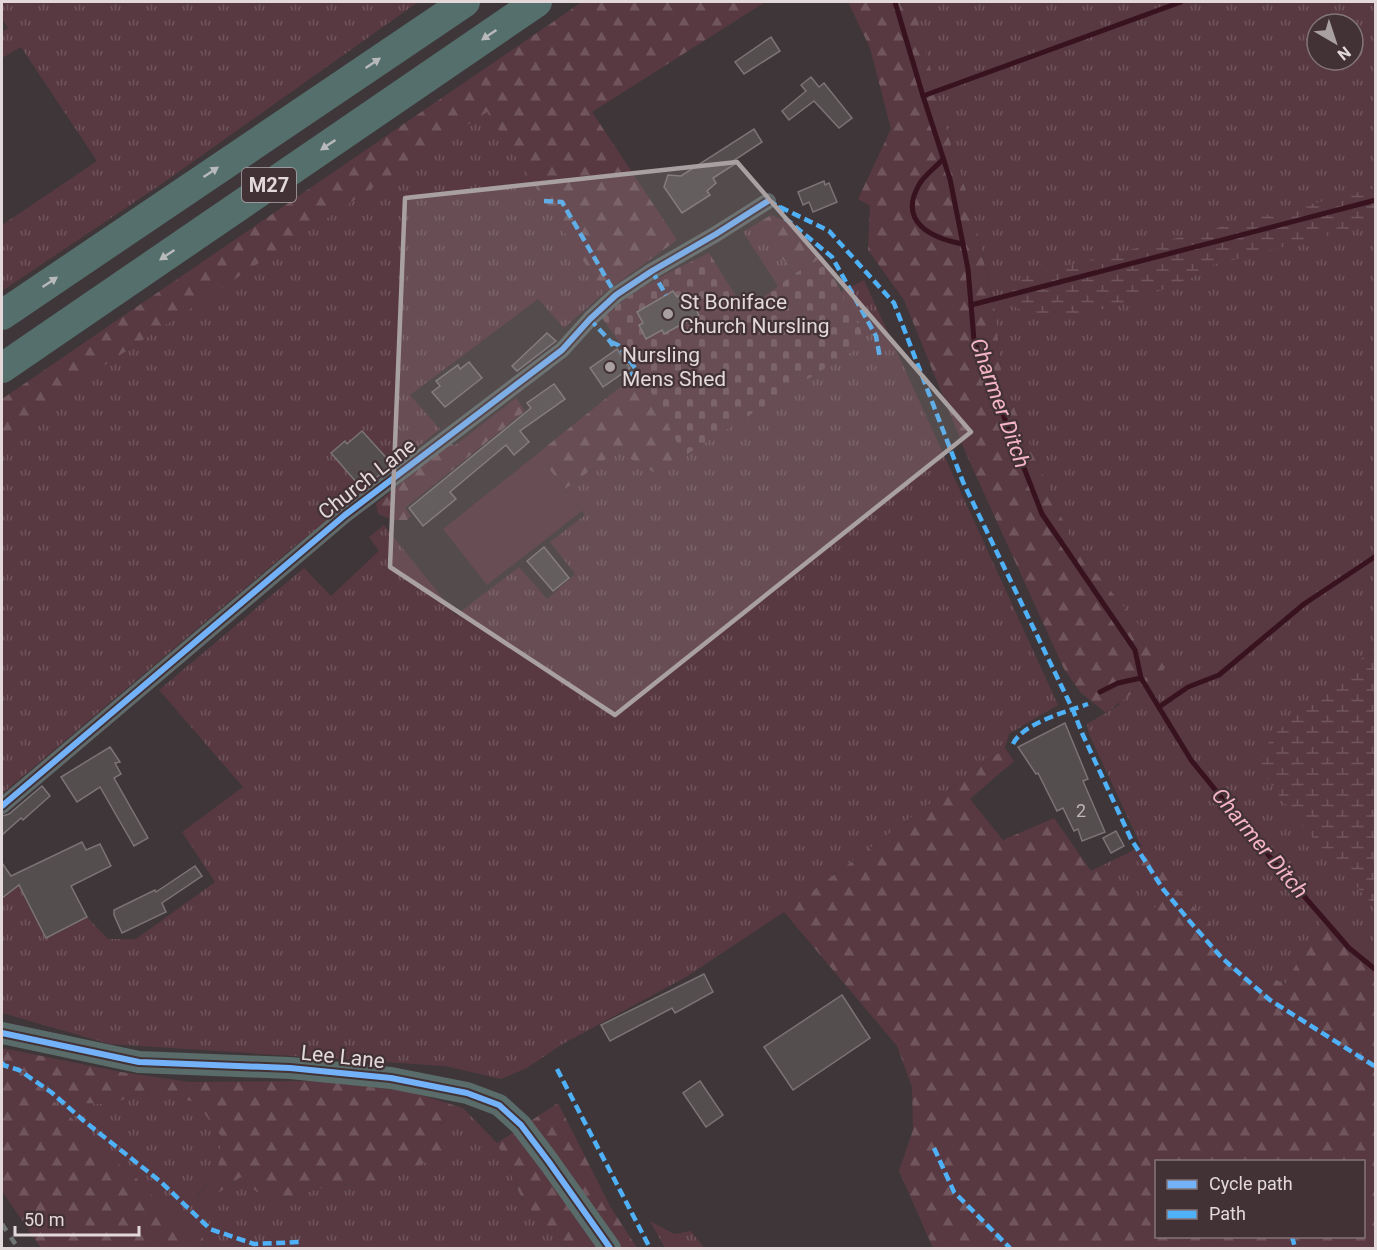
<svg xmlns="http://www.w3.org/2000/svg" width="1377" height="1250" viewBox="0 0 1377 1250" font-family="Roboto,sans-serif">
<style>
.grass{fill:url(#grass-tufts);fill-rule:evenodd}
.forest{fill:url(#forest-firs);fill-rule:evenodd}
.wetland{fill:url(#wetland-marsh)}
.cemetery{fill:url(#cemetery-stones)}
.garden{fill:#583942}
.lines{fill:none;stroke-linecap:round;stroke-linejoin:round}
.stream{stroke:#38121f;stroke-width:5}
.building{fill:#544e4f;stroke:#7b7476;stroke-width:1.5}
.street{stroke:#606a6a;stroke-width:16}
.secondary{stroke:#5a6c69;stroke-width:22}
.highway{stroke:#556f6c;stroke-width:30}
.rail{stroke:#707574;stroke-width:4.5;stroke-dasharray:8 8;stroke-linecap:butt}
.quiet{stroke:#4fb1f8;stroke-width:4.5;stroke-dasharray:9 4.5;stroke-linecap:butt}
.cycleway-casing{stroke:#423236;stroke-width:10}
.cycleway{stroke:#73b2f8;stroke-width:6}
.oneway{fill:#b8b9ba}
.marked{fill:#a9a0a2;fill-opacity:0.2;stroke:#a9a0a2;stroke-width:4.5;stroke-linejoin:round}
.poi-dot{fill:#a9a0a2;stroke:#423236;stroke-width:2}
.labels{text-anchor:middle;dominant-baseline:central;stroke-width:4.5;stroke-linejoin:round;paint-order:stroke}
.number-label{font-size:18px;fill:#bfb6b8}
.shield{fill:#423236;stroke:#b3a7aa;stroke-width:1.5}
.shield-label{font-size:20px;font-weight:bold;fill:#e3d9db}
.poi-label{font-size:21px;fill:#e3d9db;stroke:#423236;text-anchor:start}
.street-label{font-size:21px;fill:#e3d9db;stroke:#423236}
.water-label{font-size:22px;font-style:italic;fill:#f5b4c6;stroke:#423236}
</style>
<defs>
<pattern id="grass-tufts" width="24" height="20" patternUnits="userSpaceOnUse" patternTransform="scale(1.5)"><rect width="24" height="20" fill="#583942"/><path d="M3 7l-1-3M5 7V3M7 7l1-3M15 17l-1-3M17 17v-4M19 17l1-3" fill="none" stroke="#70555d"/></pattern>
<pattern id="forest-firs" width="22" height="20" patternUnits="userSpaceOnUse" patternTransform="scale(1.5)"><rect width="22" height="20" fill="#583942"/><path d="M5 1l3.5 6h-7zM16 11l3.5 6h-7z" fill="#70555d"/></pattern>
<pattern id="wetland-marsh" width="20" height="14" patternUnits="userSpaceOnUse" patternTransform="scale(1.5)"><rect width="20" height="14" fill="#583942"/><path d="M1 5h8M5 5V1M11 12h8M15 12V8" fill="none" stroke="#70555d"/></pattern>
<pattern id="cemetery-stones" width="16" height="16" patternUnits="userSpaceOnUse" patternTransform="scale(1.5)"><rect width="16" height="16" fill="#583942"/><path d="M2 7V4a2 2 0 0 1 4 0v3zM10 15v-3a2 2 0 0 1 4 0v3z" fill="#70555d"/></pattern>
</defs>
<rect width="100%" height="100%" fill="#3e3638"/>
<g class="grass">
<path d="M 2,2 L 418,2 L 163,183 L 2,291 L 2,225 L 97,161 L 21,47 L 2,58 L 2,32 L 8,28 L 2,19 Z"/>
<path d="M 912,2 L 1375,2 L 1375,958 L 1323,918 L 1286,984 L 1259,972 L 1235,953 L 1176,887 L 1151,841 L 1141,846 L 1089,734 L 1087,724 L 1119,705 L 1146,634 L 1074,546 L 1002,380 L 995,310 L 972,209 L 946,128 ZM 1317,24 L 1353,24 L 1353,60 L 1317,60 Z"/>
<path d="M 487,111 L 604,293 L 564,328 L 538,299 L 410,395 L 440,429 L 290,550 L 2,794 L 2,436 L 31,414 Z"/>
<path d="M 756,224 L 794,274 L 778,286 L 743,232 Z"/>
<path d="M 864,280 L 1058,705 L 1009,734 L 1005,748 L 784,912 L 686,977 L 561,1045 L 527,1068 L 501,1079 L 445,1066 L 110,1044 L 2,1013 L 2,898 L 18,885 L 46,938 L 87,917 L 108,939 L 136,939 L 215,882 L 182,832 L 243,787 L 159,690 L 304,568 L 331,596 L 379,551 L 369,537 L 384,525 L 456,615 L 519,567 L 547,599 L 575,574 L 550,542 L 585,515 L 565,489 L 617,451 L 655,473 L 867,342 L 841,292 Z"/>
<path d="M 1132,851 L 1158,897 L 1156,907 L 1143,915 L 1101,866 Z"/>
<path d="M 19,1070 L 66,1093 L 77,1103 L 111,1104 L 144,1092 L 196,1101 L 221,1136 L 218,1170 L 196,1197 L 208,1200 L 241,1177 L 285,1198 L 336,1184 L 357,1185 L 463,1108 L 497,1143 L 523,1201 L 564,1248 L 205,1248 L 202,1235 L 177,1222 L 128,1169 L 95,1152 L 80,1126 Z"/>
<path d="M 650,1221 L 674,1234 L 691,1231 L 704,1248 L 665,1248 Z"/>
</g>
<g class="forest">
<path d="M 582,2 L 765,2 L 592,112 L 677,240 L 604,293 L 487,112 L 31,414 L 2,436 L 2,399 Z"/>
<path d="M 848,2 L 913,2 L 947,132 L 972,209 L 995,311 L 1002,380 L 1074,546 L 1146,634 L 1165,668 L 1106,713 L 1081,693 L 1064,669 L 968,458 L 904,300 L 868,250 L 870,206 L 858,199 L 891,129 L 870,48 Z"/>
<path d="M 771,215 L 784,220 L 823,257 L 794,274 L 756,224 Z"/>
<path d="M 640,371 L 684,456 L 655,473 L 617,451 L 565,489 L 537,454 Z"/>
<path d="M 516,398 L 525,411 L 405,508 L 411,516 L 407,520 L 394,520 L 378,514 L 376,504 L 450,442 L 454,446 Z"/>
<path d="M 1005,748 L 1014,761 L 970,799 L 1003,840 L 1054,818 L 1091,871 L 1101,866 L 1143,915 L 1156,907 L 1158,897 L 1132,851 L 1151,841 L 1176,887 L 1235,953 L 1259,972 L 1285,984 L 1323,918 L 1375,958 L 1375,1248 L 933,1248 L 899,1171 L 913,1130 L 912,1087 L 897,1046 L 784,912 ZM 1156,1162 L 1364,1162 L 1364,1236 L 1156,1236 Z"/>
<path d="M 2,1048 L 121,1072 L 189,1082 L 321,1081 L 412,1092 L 463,1108 L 439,1125 L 446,1153 L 416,1167 L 383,1179 L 357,1185 L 336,1184 L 285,1198 L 257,1192 L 241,1177 L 208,1200 L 196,1198 L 218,1170 L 221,1136 L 196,1102 L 144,1092 L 111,1104 L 77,1103 L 66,1093 L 22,1071 L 80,1126 L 95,1152 L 128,1169 L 177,1222 L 202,1235 L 205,1248 L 41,1248 L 2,1191 Z"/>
<path d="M 558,1103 L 610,1206 L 637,1248 L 564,1248 L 523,1201 L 497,1143 Z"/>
</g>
<g class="wetland">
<path d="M 1375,188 L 1375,221 L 1346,231 L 1212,265 L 1191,278 L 1167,288 L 1129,302 L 1092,312 L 1075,314 L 1034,314 L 1016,308 C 1008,293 1013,284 1026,276 Z"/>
<path d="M 1375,647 L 1375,907 C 1336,862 1291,819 1261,768 L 1264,748 L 1279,730 Z"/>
</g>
<path class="cemetery" d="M 709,253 L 745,311 L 794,274 L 823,257 L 867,342 L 684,456 L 640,371 L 602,318 C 633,289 671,271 709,253 Z"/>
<path class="garden" d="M 537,454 L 582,511 L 487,585 L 443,529 Z"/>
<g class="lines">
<g class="stream">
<path d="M 895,2 L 923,96 L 950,179 L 968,269 L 974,340 L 1042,514 L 1135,650 L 1141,678 L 1191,760 L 1270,857 L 1349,948 L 1376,970"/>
<path d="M 923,96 L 1181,2"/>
<path d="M 943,159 C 936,167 926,174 920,183 C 897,221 930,238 963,244"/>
<path d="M 971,305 L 1376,200"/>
<path d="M 1100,692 L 1118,683 L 1141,678"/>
<path d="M 1159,707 L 1188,687 L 1219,675 L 1304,604 L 1376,556"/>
</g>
</g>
<g class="building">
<path d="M 771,37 L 780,51 L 744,74 L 735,62 Z"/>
<path d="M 811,77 L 819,87 L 824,83 L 852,118 L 839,128 L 814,101 L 789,120 L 782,111 L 806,91 L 801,85 Z"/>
<path d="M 754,129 L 762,142 L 733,161 L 735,164 L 713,178 L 716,183 L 707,191 L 710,195 L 682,213 L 664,187 L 668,175 L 681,176 Z"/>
<path d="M 824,181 L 825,185 L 829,183 L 837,202 L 813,212 L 809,202 L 803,205 L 798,192 Z"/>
<path d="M 673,291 L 677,297 L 686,292 L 699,315 L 664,334 L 662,330 L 646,339 L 639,325 L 643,323 L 637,312 Z"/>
<path d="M 547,333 L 556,341 L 517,371 L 512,366 Z"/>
<path d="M 617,349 L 630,368 L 603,387 L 590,368 Z"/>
<path d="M 469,362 L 482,378 L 445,407 L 432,392 L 440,386 L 436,381 L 458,365 L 460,369 Z"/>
<path d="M 554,384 L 565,399 L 520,431 L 529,442 L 514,455 L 506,445 L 450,492 L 456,499 L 423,526 L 409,508 L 531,408 L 527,403 Z"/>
<path d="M 362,431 L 392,464 L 370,483 L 365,478 L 358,484 L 331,453 L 345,441 L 347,444 Z"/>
<path d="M 544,547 L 569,578 L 553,591 L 527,561 Z"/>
<path d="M 1065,723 L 1088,779 L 1083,781 L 1105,832 L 1082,841 L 1078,829 L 1074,831 L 1063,808 L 1057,811 L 1038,773 L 1036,774 L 1018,747 Z"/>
<path d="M 110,747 L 120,762 L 115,763 L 121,774 L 114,778 L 148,838 L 134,846 L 100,787 L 77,802 L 61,777 Z"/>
<path d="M 42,786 L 50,796 L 23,820 L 21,818 L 2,835 L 2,816 L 9,814 Z"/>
<path d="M 1116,831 L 1124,846 L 1111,853 L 1103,838 Z"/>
<path d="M 82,842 L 86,850 L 100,844 L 111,866 L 71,886 L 87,917 L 46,938 L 19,885 L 2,898 L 2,863 L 11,876 Z"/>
<path d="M 195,866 L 202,876 L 162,903 L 166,912 L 122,933 L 114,915 L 114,910 L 155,890 L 156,892 Z"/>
<path d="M 704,974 L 713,992 L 675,1013 L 672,1008 L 610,1041 L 601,1025 Z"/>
<path d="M 842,995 L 870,1038 L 793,1090 L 764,1047 Z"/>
<path d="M 700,1081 L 723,1115 L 706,1127 L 683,1093 Z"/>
</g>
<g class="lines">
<path class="street" d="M 2,806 L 345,515 L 562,350 L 590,319 L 616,295 L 652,271 L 716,234 L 768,201"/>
<path class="secondary" d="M 2,1033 L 139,1062 L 290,1068 L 391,1078 L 467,1093 L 499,1105 L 521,1125 L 549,1162 L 610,1248"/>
<g class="highway">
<path d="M 2,315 L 465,2"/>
<path d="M 2,368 L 537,2"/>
</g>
<path class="rail" d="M 2,1224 L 18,1248"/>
<g class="quiet">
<path d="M 544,201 L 562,202 L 616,295"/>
<path d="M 768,201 L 829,231 L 894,303 L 963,482 L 1073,710 L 1082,733 L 1131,839 L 1163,889 L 1192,924 L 1222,958 L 1270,1000 L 1376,1067"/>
<path d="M 778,206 L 786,219 L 832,257 L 876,336 L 880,358"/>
<path d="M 652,271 L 666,295"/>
<path d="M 590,319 C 596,327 609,338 613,346"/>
<path d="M 611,342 L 618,345 L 635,368 L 633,373 L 627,377"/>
<path d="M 1013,744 C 1023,723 1066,712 1088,704"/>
<path d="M 2,1062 L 3,1065 L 19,1070 L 51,1092 L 84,1121 L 161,1182 L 210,1229 L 254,1244 L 300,1242"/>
<path d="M 557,1069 L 650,1248"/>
<path d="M 934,1148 L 954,1192 L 1010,1248"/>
<path d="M 1292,1236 L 1295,1248"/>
</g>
<defs>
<g id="cycleway">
<path d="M 2,806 L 345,515 L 562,350 L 590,319 L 616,295 L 652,271 L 716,234 L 768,201"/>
<path d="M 2,1033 L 139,1062 L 290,1068 L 391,1078 L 467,1093 L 499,1105 L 521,1125 L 549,1162 L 610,1248"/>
</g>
</defs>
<use href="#cycleway" class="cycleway-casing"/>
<use href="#cycleway" class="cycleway"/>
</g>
<defs><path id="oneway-solid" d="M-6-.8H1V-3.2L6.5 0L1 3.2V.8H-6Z" transform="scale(1.5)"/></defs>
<g class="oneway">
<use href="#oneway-solid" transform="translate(489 35) rotate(146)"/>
<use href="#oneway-solid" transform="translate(373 63) rotate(-34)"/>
<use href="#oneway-solid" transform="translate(328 145) rotate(146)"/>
<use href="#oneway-solid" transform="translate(211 172) rotate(-34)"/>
<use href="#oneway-solid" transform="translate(167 255) rotate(146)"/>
<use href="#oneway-solid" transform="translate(50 282) rotate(-34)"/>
</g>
<path class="marked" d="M 737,162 L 971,432 L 615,715 L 390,567 L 405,198 Z"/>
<g class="poi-dot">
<circle cx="668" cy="314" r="6"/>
<circle cx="610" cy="367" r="6"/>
</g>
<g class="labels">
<g class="number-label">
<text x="1081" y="810">2</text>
</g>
<rect class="shield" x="242" y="168" width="54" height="34" rx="4.5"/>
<g class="shield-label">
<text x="269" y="185">M27</text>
</g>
<g class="poi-label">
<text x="680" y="302">St Boniface<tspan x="680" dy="24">Church Nursling</tspan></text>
<text x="622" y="355">Nursling<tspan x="622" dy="24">Mens Shed</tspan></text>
</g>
<g class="street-label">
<text transform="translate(367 479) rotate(-38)">Church Lane</text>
<text transform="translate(343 1057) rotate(6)">Lee Lane</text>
</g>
<g class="water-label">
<text transform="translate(1000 403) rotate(70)">Charmer Ditch</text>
<text transform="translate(1260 843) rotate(50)">Charmer Ditch</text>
</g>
</g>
<rect width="1377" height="1250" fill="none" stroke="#e3d9db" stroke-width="6"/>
<rect x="1155" y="1160" width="210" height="78" fill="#423236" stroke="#827578" stroke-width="1.5"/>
<rect x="1167" y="1180" width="30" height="9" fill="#73b2f8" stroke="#827578" stroke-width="1.5"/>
<text x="1209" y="1190" font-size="18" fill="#e3d9db">Cycle path</text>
<rect x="1167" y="1210" width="30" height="9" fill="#4fb1f8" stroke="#827578" stroke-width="1.5"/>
<text x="1209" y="1220" font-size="18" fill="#e3d9db">Path</text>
<g transform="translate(1335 42) rotate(141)"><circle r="28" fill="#423236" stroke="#827578" stroke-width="1.5"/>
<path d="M0-4.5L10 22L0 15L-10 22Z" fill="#a9a0a2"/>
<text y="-9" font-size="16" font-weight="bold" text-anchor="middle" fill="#e3d9db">N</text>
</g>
<path d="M15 1226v9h124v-9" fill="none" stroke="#e3d9db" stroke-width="3"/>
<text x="24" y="1226" font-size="18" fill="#e3d9db" stroke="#423236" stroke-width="4.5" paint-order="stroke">50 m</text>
</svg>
